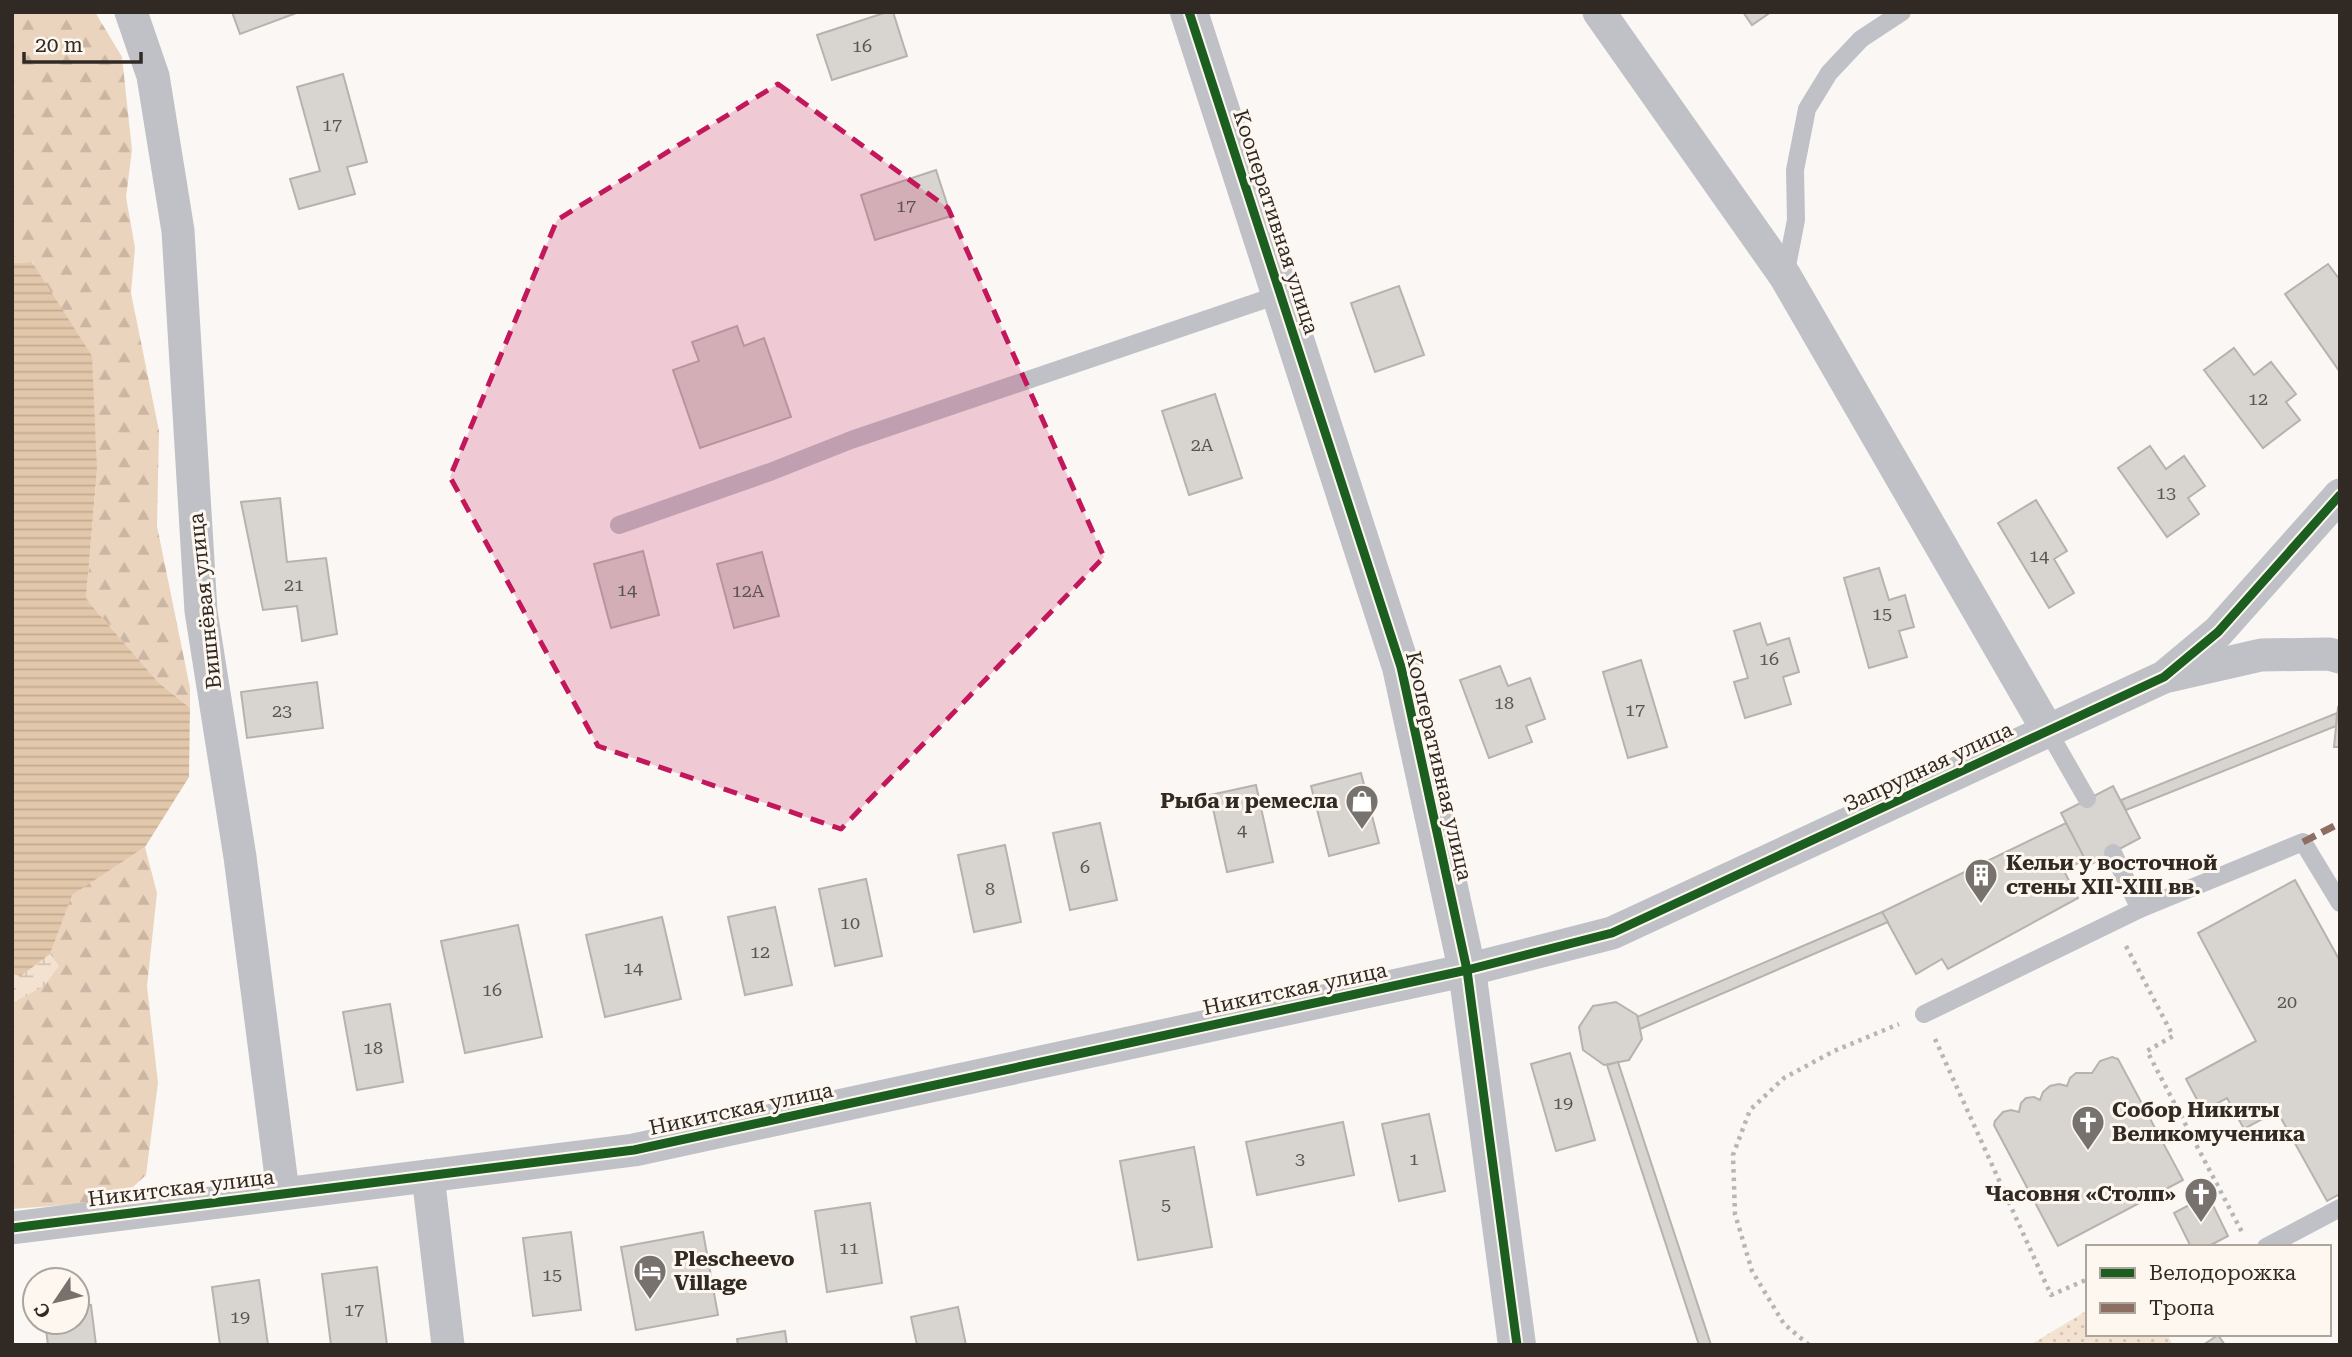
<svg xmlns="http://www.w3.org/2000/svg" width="2352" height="1357" viewBox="0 0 2352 1357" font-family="'Roboto Serif',serif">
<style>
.forest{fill:url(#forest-firs)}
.wetland{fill:url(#wetland-marsh)}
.garden{fill:url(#garden-dots)}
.water{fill:url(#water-rules)}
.building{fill:#d8d4cf;stroke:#b7b2ae;stroke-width:2}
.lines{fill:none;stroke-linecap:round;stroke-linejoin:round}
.path{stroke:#b6b6b8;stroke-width:4.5;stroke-dasharray:3.5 5;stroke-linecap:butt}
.service{stroke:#bfc1c6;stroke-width:18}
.minor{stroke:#bfc1c6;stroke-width:33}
.tertiary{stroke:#bfc1c6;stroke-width:38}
.quiet{stroke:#8d6e63;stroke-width:7;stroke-dasharray:14 7;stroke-linecap:butt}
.cycleway-casing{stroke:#fef7f0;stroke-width:13}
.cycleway{stroke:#1b5e20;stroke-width:9}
.marked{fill:#c2185b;fill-opacity:0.2;stroke:#c2185b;stroke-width:5;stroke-dasharray:14 9;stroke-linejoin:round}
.labels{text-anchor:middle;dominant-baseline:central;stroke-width:6;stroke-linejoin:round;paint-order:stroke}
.number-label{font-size:18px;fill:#5b544f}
.street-label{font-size:21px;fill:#312a24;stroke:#fef7f0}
.poi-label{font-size:21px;font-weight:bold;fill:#312a24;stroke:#fef7f0;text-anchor:start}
</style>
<defs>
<pattern id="forest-firs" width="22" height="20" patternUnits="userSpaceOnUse" patternTransform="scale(1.75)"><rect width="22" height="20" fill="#ebd4be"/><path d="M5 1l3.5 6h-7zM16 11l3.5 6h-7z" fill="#cab6a3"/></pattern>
<pattern id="wetland-marsh" width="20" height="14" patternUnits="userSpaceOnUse" patternTransform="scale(1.75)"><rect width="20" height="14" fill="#f4e2d0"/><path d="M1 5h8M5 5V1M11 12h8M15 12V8" fill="none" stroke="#d2c2b2"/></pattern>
<pattern id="garden-dots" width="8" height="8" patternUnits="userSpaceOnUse" patternTransform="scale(1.75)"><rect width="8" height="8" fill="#f4e2d0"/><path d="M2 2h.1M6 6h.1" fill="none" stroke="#d2c2b2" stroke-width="1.8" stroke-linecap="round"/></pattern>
<pattern id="water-rules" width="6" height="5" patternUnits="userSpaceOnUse" patternTransform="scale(1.75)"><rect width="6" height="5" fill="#e2c7ab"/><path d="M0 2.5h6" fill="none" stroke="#c2ab93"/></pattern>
</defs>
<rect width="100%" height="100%" fill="#faf7f4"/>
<g class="forest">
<path d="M 12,12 L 95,12 L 122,57 L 132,150 L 126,197 L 135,248 L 131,293 L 159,431 L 157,526 L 190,688 L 190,708 L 158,682 L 86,599 L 97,470 L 33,262 L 12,263 Z"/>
<path d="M 145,847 L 157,893 L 147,986 L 158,1083 L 146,1175 L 118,1201 L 12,1209 L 12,1001 L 16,1001 L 58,966 L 50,954 L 71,895 Z"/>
</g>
<path class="wetland" d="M 50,954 L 59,966 L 44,986 L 16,1001 L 12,1001 L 12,974 L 21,976 Z"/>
<path class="garden" d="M 2088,1310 L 2088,1334 L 2167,1334 L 2173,1345 L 2030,1345 Z"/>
<path class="water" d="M 32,262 L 92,356 L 97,470 L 86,599 L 158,682 L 190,708 L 189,777 L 145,847 L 72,895 L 50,954 L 21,976 L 12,974 L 12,263 Z"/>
<g class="building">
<path d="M 232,12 L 299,12 L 240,34 Z"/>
<path d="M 887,12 L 893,12 L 907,56 L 832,80 L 817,35 Z"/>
<path d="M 1743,12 L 1771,12 L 1752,25 Z"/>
<path d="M 343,74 L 367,162 L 347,167 L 355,194 L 299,209 L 290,179 L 320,171 L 297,87 Z"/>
<path d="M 936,170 L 951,216 L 875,240 L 861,195 Z"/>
<path d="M 2328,264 L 2340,280 L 2340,372 L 2285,294 Z"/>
<path d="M 1399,286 L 1424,355 L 1375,372 L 1351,303 Z"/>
<path d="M 737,326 L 744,346 L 764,338 L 791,417 L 700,448 L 673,370 L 699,361 L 692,342 Z"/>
<path d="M 2234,348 L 2254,375 L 2271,362 L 2296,394 L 2286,402 L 2300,420 L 2263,448 L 2204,370 Z"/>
<path d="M 1215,394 L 1242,478 L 1189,495 L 1162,411 Z"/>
<path d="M 2150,446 L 2166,469 L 2184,456 L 2205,486 L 2188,498 L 2199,514 L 2167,537 L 2118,468 Z"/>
<path d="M 280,498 L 287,562 L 326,558 L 337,634 L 302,641 L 297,606 L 263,610 L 241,502 Z"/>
<path d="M 2036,500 L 2067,551 L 2054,559 L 2074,593 L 2049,608 L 1998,523 Z"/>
<path d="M 643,551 L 659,615 L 611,628 L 594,564 Z"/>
<path d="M 762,552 L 779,616 L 734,628 L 717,564 Z"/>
<path d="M 1879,568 L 1889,600 L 1905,595 L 1914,627 L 1899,631 L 1907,657 L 1869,668 L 1844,578 Z"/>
<path d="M 1760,623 L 1767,645 L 1789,638 L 1799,672 L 1783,677 L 1791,704 L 1745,718 L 1734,682 L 1748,678 L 1734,631 Z"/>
<path d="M 1641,660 L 1667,747 L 1628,758 L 1603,672 Z"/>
<path d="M 1500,666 L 1508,686 L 1530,678 L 1545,719 L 1526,726 L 1532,742 L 1489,758 L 1460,680 Z"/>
<path d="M 317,682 L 323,728 L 247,738 L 241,692 Z"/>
<path d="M 2338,707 L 2340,707 L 2340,747 L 2334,747 Z"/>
<path d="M 2337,713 L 2336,726 L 2126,810 L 2121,800 Z"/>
<path d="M 1361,773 L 1379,843 L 1329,856 L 1311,786 Z"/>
<path d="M 1256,785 L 1273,862 L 1227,872 L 1210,795 Z"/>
<path d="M 2113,786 L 2140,838 L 2088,866 L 2061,813 Z"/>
<path d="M 1100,823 L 1117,900 L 1070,910 L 1053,833 Z"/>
<path d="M 2066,823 L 2085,859 L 2064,871 L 2078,898 L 1948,969 L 1942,959 L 1916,974 L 1882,912 Z"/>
<path d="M 1005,845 L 1021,922 L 974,932 L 958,855 Z"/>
<path d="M 866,879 L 882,956 L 835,966 L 819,889 Z"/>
<path d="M 2295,880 L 2340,961 L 2340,1194 L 2327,1201 L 2277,1111 L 2244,1129 L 2227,1098 L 2203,1111 L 2186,1079 L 2256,1041 L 2198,933 Z"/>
<path d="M 775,907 L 792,985 L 745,995 L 728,917 Z"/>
<path d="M 1882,912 L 1888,922 L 1640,1029 L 1637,1017 Z"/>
<path d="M 662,917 L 681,999 L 605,1017 L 586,935 Z"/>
<path d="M 518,925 L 542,1037 L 465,1053 L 441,941 Z"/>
<path d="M 1616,1002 L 1637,1015 L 1642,1039 L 1629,1060 L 1604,1065 L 1583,1050 L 1579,1027 L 1593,1006 Z"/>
<path d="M 390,1004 L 403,1082 L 357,1090 L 343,1012 Z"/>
<path d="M 1570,1053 L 1595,1140 L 1556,1151 L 1531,1064 Z"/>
<path d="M 2112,1057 L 2118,1059 L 2183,1180 L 2058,1246 L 1994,1125 L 1995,1121 L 2003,1112 L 2011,1110 L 2019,1112 L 2021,1103 L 2026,1098 L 2034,1097 L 2040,1100 L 2043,1092 L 2050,1086 L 2059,1084 L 2067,1086 L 2070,1078 L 2076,1073 L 2092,1073 L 2100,1061 Z"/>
<path d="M 1618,1062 L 1711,1345 L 1699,1345 L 1607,1065 Z"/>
<path d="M 1429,1114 L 1445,1191 L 1399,1201 L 1382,1124 Z"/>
<path d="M 1343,1122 L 1354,1175 L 1257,1195 L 1246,1142 Z"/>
<path d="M 1194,1147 L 1212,1247 L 1138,1260 L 1120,1161 Z"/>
<path d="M 2208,1195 L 2228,1236 L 2207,1247 L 2191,1247 L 2174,1213 Z"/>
<path d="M 870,1203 L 882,1283 L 827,1292 L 815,1211 Z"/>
<path d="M 571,1232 L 581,1310 L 533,1316 L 523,1238 Z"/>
<path d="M 703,1232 L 718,1315 L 636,1330 L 621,1247 Z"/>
<path d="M 377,1267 L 387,1345 L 331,1345 L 322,1274 Z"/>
<path d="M 259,1280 L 268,1345 L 220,1345 L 212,1287 Z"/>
<path d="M 91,1305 L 96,1345 L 48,1345 L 45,1322 L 77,1322 L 77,1307 Z"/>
<path d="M 958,1307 L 966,1345 L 917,1345 L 911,1317 Z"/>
<path d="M 785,1331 L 787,1345 L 738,1345 L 737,1339 Z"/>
<path d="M 2218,1335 L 2225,1345 L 2203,1345 Z"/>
</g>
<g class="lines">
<g class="path">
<path d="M 2126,946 L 2173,1036 L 2147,1051 L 2243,1234"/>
<path d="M 1935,1039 L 2051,1295 L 2088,1279"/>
<path d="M 1809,1345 L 1784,1324 L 1752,1271 L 1735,1214 L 1733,1155 L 1750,1110 L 1784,1078 L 1834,1051 L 1899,1024"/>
</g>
<g class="service">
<path d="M 1785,276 L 1796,220 L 1795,170 L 1807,109 L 1829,73 L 1861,39 L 1902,12"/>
<path d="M 619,525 L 770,472 L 851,440 L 1281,294"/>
<path d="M 2048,731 L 2087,799"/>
<path d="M 2113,853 L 2140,909"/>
<path d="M 1924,1014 L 2140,909 L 2303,842 L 2340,903"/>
<path d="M 2266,1247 L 2340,1208"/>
</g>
<g class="minor">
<path d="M 131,12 L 153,76 L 178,231 L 201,611 L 240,857 L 283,1192"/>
<path d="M 1599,12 L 1785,276 L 2048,731"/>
<path d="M 2169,676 L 2261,655 L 2329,654 L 2340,657"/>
<path d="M 428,1176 L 448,1345"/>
<path d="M 12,1228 L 634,1150 L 1467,970 L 1612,933 L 2164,677 L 2218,632 L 2340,495"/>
</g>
<path class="tertiary" d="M 1189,12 L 1401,667 L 1467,970 L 1517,1345"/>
<path class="quiet" d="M 2303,842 L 2340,823"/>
<defs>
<g id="cycleway">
<path d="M 1189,12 L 1401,667 L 1467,970 L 1517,1345"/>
<path d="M 12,1228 L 634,1150 L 1467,970 L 1612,933 L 2164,677 L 2218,632 L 2340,495"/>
</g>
</defs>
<use href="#cycleway" class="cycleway-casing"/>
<use href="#cycleway" class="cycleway"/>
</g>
<path class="marked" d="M 778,84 L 948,208 L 1104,557 L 841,829 L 598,746 L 450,477 L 557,220 Z"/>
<defs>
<symbol id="shop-pin" viewBox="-11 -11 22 30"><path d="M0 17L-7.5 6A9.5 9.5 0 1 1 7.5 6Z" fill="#77726d" stroke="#fef7f0"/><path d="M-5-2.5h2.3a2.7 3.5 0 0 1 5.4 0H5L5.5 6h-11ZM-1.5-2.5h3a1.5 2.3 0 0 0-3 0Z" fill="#fff"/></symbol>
<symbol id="building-pin" viewBox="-11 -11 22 30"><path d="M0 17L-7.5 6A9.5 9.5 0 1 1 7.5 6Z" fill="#77726d" stroke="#fef7f0"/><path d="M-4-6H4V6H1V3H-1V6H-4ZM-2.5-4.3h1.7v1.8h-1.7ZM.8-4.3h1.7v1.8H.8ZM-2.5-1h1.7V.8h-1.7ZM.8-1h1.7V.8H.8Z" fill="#fff"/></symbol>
<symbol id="church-pin" viewBox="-11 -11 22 30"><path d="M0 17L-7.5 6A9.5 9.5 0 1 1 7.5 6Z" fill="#77726d" stroke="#fef7f0"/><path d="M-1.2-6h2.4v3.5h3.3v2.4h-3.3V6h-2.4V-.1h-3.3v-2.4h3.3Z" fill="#fff"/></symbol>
<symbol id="hotel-pin" viewBox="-11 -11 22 30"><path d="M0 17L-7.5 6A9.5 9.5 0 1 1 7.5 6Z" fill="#77726d" stroke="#fef7f0"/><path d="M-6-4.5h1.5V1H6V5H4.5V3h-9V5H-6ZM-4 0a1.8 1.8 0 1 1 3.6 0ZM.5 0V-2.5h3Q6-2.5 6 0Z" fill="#fff"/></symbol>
</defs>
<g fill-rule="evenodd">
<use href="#shop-pin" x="1343" y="782" width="38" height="52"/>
<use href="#building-pin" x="1962" y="856" width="38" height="52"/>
<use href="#church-pin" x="2069" y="1103" width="38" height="52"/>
<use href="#church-pin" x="2182" y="1175" width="38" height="52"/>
<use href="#hotel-pin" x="631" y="1252" width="38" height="52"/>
</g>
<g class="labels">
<g class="number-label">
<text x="862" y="45">16</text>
<text x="332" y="124">17</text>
<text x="906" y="205">17</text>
<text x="2258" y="398">12</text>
<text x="1202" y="444">2А</text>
<text x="2166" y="492">13</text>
<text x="2039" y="555">14</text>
<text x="294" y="584">21</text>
<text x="627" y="589">14</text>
<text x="748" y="590">12А</text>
<text x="1882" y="613">15</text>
<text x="1769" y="658">16</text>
<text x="1504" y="702">18</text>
<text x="1635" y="709">17</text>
<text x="282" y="710">23</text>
<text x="1242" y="829">4</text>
<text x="1085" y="866">6</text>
<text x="990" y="888">8</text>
<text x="850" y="922">10</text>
<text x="760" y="951">12</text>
<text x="633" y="967">14</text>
<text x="492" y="989">16</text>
<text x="2287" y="1001">20</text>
<text x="373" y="1047">18</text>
<text x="1563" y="1102">19</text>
<text x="1300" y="1158">3</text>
<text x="1414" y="1158">1</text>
<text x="1166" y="1204">5</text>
<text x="849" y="1247">11</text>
<text x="552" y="1274">15</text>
<text x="354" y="1309">17</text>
<text x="240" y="1316">19</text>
</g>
<g class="street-label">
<text transform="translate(1276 222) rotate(72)">Кооперативная улица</text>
<text transform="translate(205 601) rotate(-96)">Вишнёвая улица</text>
<text transform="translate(1439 766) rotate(77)">Кооперативная улица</text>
<text transform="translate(1928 767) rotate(-25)">Запрудная улица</text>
<text transform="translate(1295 989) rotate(-12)">Никитская улица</text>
<text transform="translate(741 1109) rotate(-12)">Никитская улица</text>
<text transform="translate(181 1188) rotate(-7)">Никитская улица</text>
</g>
<g class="poi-label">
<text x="1338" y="801" text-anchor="end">Рыба и ремесла</text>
<text x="2006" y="863">Кельи у восточной<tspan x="2006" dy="24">стены XII-XIII вв.</tspan></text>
<text x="2112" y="1110">Собор Никиты<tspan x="2112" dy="24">Великомученика</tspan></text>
<text x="2176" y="1194" text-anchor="end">Часовня «Столп»</text>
<text x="674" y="1259">Plescheevo<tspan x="674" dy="24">Village</tspan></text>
</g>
</g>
<rect width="2352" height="1357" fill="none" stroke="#312a24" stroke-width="28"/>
<rect x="2086" y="1245" width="245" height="91" fill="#fef7f0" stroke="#aca59e" stroke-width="2"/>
<rect x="2100" y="1268" width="35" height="10" fill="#1b5e20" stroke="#aca59e" stroke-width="2"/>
<text x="2149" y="1280" font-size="21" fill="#312a24">Велодорожка</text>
<rect x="2100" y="1303" width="35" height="10" fill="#8d6e63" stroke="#aca59e" stroke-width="2"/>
<text x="2149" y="1315" font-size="21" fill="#312a24">Тропа</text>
<g transform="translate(56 1301) rotate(235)"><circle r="33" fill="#fef7f0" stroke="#aca59e" stroke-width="2"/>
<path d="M0-5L12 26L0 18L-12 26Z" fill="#77726d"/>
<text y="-10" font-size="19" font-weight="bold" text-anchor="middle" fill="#312a24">С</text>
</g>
<path d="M24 52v10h117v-10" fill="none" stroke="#312a24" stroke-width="3.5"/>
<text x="35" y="52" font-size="21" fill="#312a24" stroke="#fef7f0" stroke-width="5" paint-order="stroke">20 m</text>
</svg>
